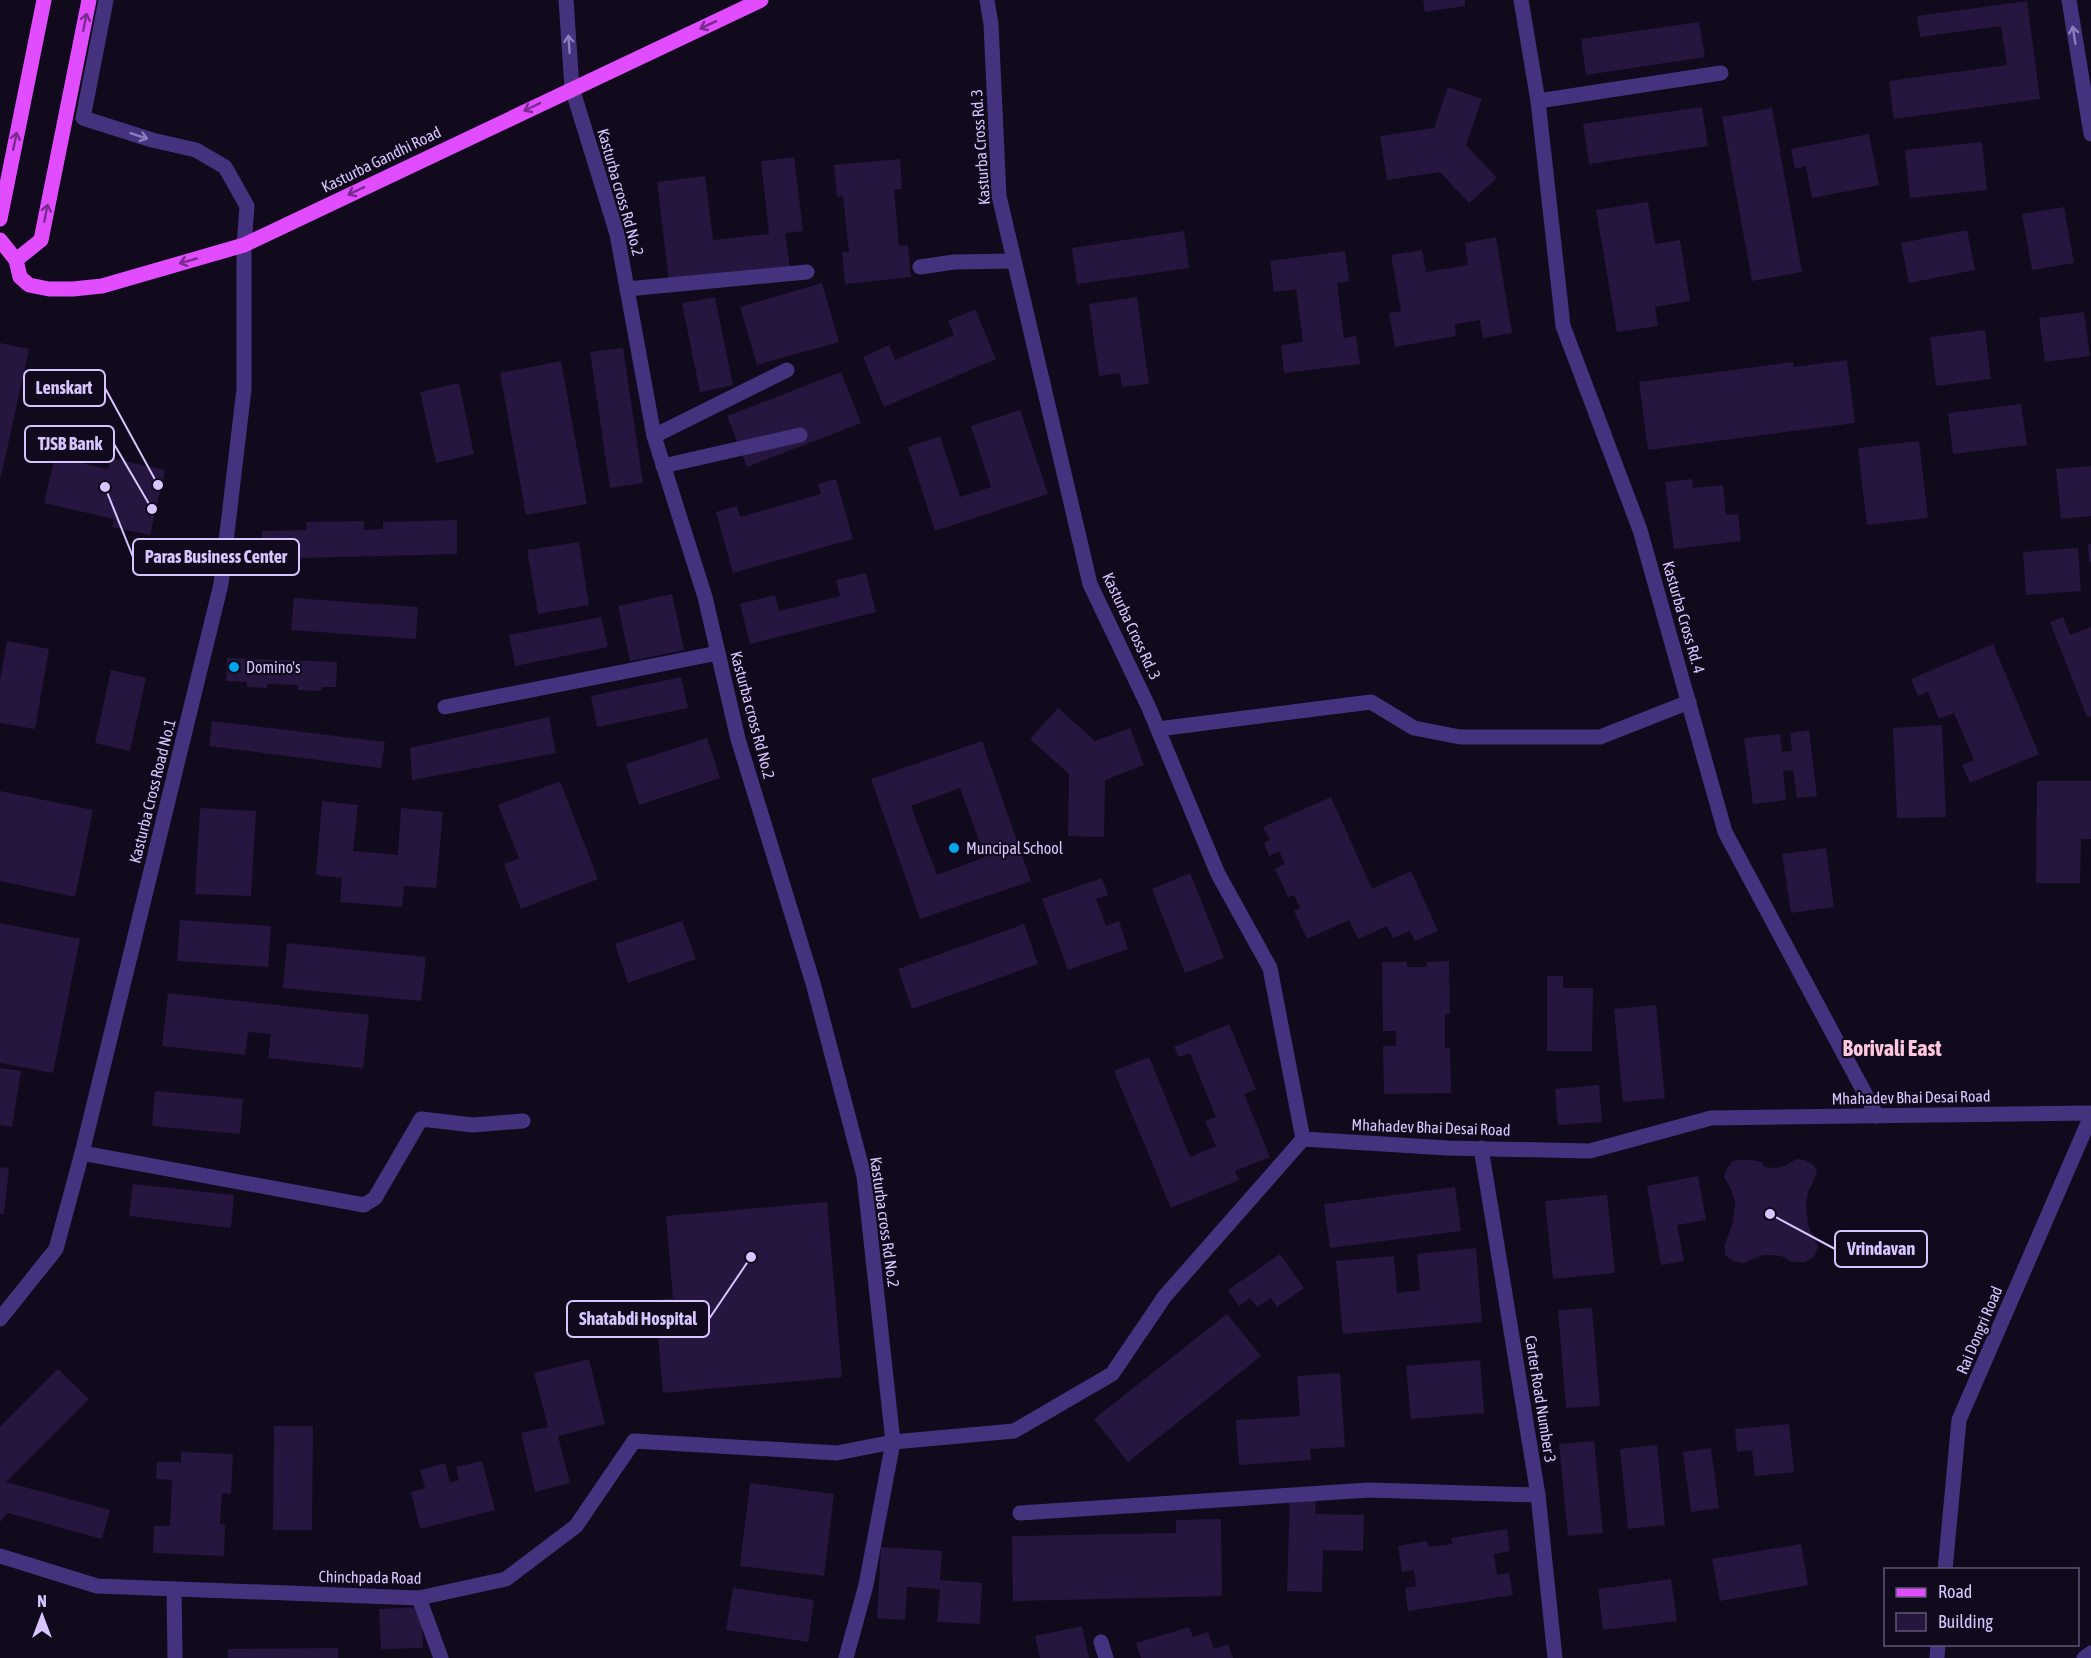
<svg xmlns="http://www.w3.org/2000/svg" width="2091" height="1658" viewBox="0 0 2091 1658" font-family="'Asap Condensed',sans-serif">
<style>
.building{fill:#26153e;fill-rule:evenodd}
.lines{fill:none;stroke-linecap:round;stroke-linejoin:round}
.minor{stroke:#45327e;stroke-width:15}
.major{stroke:#e14cff;stroke-width:15}
.oneway{stroke:#792b8e}
.oneway2{stroke:#8e7cbe}
.poi-dot{fill:#00a6f0;stroke:#110a1c;stroke-width:2}
.labels{text-anchor:middle;dominant-baseline:central;stroke-width:4.5;stroke-linejoin:round;paint-order:stroke}
.street-label{font-size:16px;fill:#d8c5ff;stroke:#110a1c}
.poi-label{font-size:16px;fill:#d8c5ff;stroke:#110a1c;text-anchor:start}
.district-label{font-size:22px;font-weight:bold;fill:#ffc7df;stroke:#110a1c}
.leader{fill:none;stroke:#d8c5ff;stroke-width:2}
.callout-dot{fill:#d8c5ff;stroke:#110a1c;stroke-width:2}
.callout{fill:#110a1c;stroke:#d8c5ff;stroke-width:2}
.callout-label{font-size:18px;text-anchor:middle;font-weight:bold;fill:#d8c5ff}
</style>
<rect width="100%" height="100%" fill="#110a1c"/>
<g class="building">
<path d="M 1423,0 L 1465,0 L 1465,6 L 1425,12 Z"/>
<path d="M 2027,1 L 2040,99 L 1894,119 L 1889,81 L 2007,65 L 2001,26 L 1920,37 L 1917,16 Z"/>
<path d="M 1699,22 L 1705,57 L 1586,75 L 1581,39 Z"/>
<path d="M 1448,87 L 1482,99 L 1466,145 L 1497,178 L 1469,203 L 1440,172 L 1387,180 L 1380,136 L 1434,128 Z"/>
<path d="M 1702,107 L 1708,146 L 1589,164 L 1583,124 Z"/>
<path d="M 1772,108 L 1802,272 L 1752,281 L 1722,117 Z"/>
<path d="M 1869,134 L 1879,185 L 1812,198 L 1806,166 L 1795,169 L 1791,149 Z"/>
<path d="M 1982,142 L 1987,190 L 1910,198 L 1905,150 Z"/>
<path d="M 794,157 L 803,231 L 785,233 L 790,267 L 669,281 L 657,182 L 705,176 L 713,240 L 769,234 L 761,161 Z"/>
<path d="M 900,159 L 902,189 L 894,189 L 899,246 L 908,245 L 911,277 L 845,284 L 842,252 L 849,252 L 843,196 L 837,197 L 834,165 Z"/>
<path d="M 1648,202 L 1655,244 L 1680,240 L 1690,301 L 1655,307 L 1658,326 L 1617,332 L 1596,210 Z"/>
<path d="M 2064,207 L 2074,263 L 2032,270 L 2022,214 Z"/>
<path d="M 1967,230 L 1975,270 L 1909,283 L 1901,243 Z"/>
<path d="M 1184,231 L 1189,268 L 1077,284 L 1072,248 Z"/>
<path d="M 1496,237 L 1512,333 L 1483,338 L 1480,320 L 1455,324 L 1456,336 L 1395,347 L 1389,313 L 1401,311 L 1391,255 L 1422,250 L 1426,272 L 1468,265 L 1465,243 Z"/>
<path d="M 1345,251 L 1349,281 L 1337,283 L 1344,338 L 1356,336 L 1360,364 L 1284,373 L 1281,345 L 1303,342 L 1296,289 L 1274,292 L 1270,261 Z"/>
<path d="M 822,283 L 839,342 L 757,365 L 740,307 Z"/>
<path d="M 715,297 L 733,385 L 700,392 L 682,303 Z"/>
<path d="M 1137,297 L 1149,384 L 1122,387 L 1120,373 L 1099,376 L 1089,304 Z"/>
<path d="M 975,309 L 996,359 L 884,407 L 863,357 L 889,345 L 895,360 L 954,335 L 948,321 Z"/>
<path d="M 2084,312 L 2090,356 L 2045,362 L 2039,318 Z"/>
<path d="M 1985,330 L 1991,379 L 1936,386 L 1930,337 Z"/>
<path d="M 0,343 L 29,349 L 1,477 L 0,476 Z"/>
<path d="M 623,348 L 643,483 L 610,488 L 590,352 Z"/>
<path d="M 1847,360 L 1855,423 L 1648,450 L 1639,382 L 1793,362 L 1794,367 Z"/>
<path d="M 561,361 L 587,504 L 526,515 L 500,373 Z"/>
<path d="M 841,372 L 861,423 L 747,467 L 727,416 Z"/>
<path d="M 459,383 L 474,454 L 436,463 L 420,392 Z"/>
<path d="M 2021,404 L 2027,445 L 1953,454 L 1948,413 Z"/>
<path d="M 1020,410 L 1048,494 L 935,531 L 908,447 L 940,436 L 960,497 L 991,487 L 971,426 Z"/>
<path d="M 1919,441 L 1928,518 L 1867,525 L 1858,448 Z"/>
<path d="M 55,457 L 108,469 L 111,458 L 165,470 L 150,535 L 112,527 L 114,519 L 44,503 Z"/>
<path d="M 2091,466 L 2091,516 L 2061,519 L 2056,469 Z"/>
<path d="M 836,479 L 853,539 L 733,573 L 716,512 L 737,506 L 740,517 L 821,494 L 818,484 Z"/>
<path d="M 1692,479 L 1693,488 L 1723,485 L 1726,515 L 1738,514 L 1741,541 L 1674,549 L 1665,482 Z"/>
<path d="M 457,520 L 457,554 L 262,559 L 262,531 L 307,530 L 306,522 L 364,521 L 364,530 L 383,529 L 383,522 Z"/>
<path d="M 579,542 L 589,605 L 538,614 L 527,550 Z"/>
<path d="M 2088,544 L 2091,544 L 2091,562 L 2089,562 Z"/>
<path d="M 2078,548 L 2081,591 L 2026,595 L 2023,552 Z"/>
<path d="M 866,573 L 876,612 L 750,644 L 740,604 L 775,595 L 779,611 L 840,596 L 836,580 Z"/>
<path d="M 672,594 L 684,650 L 630,661 L 618,606 Z"/>
<path d="M 294,598 L 418,607 L 416,639 L 291,630 Z"/>
<path d="M 601,617 L 608,647 L 515,666 L 509,635 Z"/>
<path d="M 2063,617 L 2070,635 L 2091,627 L 2091,716 L 2087,717 L 2050,622 Z"/>
<path d="M 7,641 L 49,649 L 35,729 L 0,723 L 0,681 Z"/>
<path d="M 1993,644 L 2039,754 L 1970,783 L 1962,765 L 1974,760 L 1954,713 L 1939,719 L 1928,692 L 1918,696 L 1911,679 Z"/>
<path d="M 227,658 L 337,662 L 336,687 L 322,687 L 321,691 L 298,690 L 298,685 L 267,684 L 267,688 L 247,687 L 247,682 L 226,681 Z"/>
<path d="M 111,670 L 146,678 L 130,751 L 95,743 Z"/>
<path d="M 681,677 L 688,708 L 597,727 L 591,696 Z"/>
<path d="M 1058,708 L 1095,741 L 1130,728 L 1144,765 L 1105,780 L 1104,837 L 1068,836 L 1069,774 L 1030,739 Z"/>
<path d="M 549,717 L 556,753 L 412,780 L 410,748 Z"/>
<path d="M 212,721 L 385,742 L 381,768 L 209,746 Z"/>
<path d="M 1942,725 L 1946,817 L 1897,818 L 1893,728 Z"/>
<path d="M 1809,730 L 1817,796 L 1797,798 L 1793,770 L 1783,771 L 1786,800 L 1753,804 L 1744,738 L 1780,734 L 1782,752 L 1792,751 L 1790,733 Z"/>
<path d="M 707,738 L 720,778 L 639,805 L 626,764 Z"/>
<path d="M 982,741 L 1031,881 L 920,919 L 871,779 ZM 960,788 L 985,857 L 937,875 L 911,806 Z"/>
<path d="M 560,781 L 598,879 L 521,909 L 504,864 L 519,858 L 498,805 Z"/>
<path d="M 2037,781 L 2091,781 L 2091,839 L 2081,839 L 2080,883 L 2036,883 Z"/>
<path d="M 0,791 L 93,810 L 75,897 L 0,881 Z"/>
<path d="M 1331,797 L 1372,889 L 1411,871 L 1438,931 L 1415,941 L 1410,931 L 1393,938 L 1387,926 L 1358,939 L 1349,920 L 1307,939 L 1294,911 L 1300,908 L 1294,895 L 1288,897 L 1275,869 L 1285,864 L 1279,851 L 1269,856 L 1264,843 L 1270,840 L 1263,827 Z"/>
<path d="M 322,801 L 358,805 L 353,851 L 398,855 L 401,808 L 443,812 L 436,888 L 404,886 L 402,907 L 340,902 L 342,878 L 316,875 Z"/>
<path d="M 200,808 L 256,811 L 251,896 L 195,894 Z"/>
<path d="M 1826,848 L 1834,907 L 1791,913 L 1782,854 Z"/>
<path d="M 1190,873 L 1224,958 L 1185,973 L 1152,889 Z"/>
<path d="M 1102,878 L 1108,895 L 1096,899 L 1106,926 L 1119,921 L 1128,949 L 1068,970 L 1042,899 Z"/>
<path d="M 180,920 L 271,926 L 268,967 L 177,961 Z"/>
<path d="M 682,921 L 696,959 L 628,983 L 615,944 Z"/>
<path d="M 0,923 L 80,939 L 53,1073 L 0,1063 Z"/>
<path d="M 1024,924 L 1038,964 L 912,1009 L 898,969 Z"/>
<path d="M 287,943 L 426,957 L 421,1001 L 283,988 Z"/>
<path d="M 1449,961 L 1450,1014 L 1445,1014 L 1445,1048 L 1450,1048 L 1451,1093 L 1384,1094 L 1383,1046 L 1396,1046 L 1396,1031 L 1383,1031 L 1382,962 L 1407,962 L 1407,967 L 1427,967 L 1427,962 Z"/>
<path d="M 1547,976 L 1563,976 L 1563,988 L 1593,988 L 1592,1051 L 1547,1051 Z"/>
<path d="M 168,993 L 369,1015 L 363,1068 L 268,1058 L 271,1034 L 248,1032 L 245,1055 L 162,1046 Z"/>
<path d="M 1656,1005 L 1665,1098 L 1623,1102 L 1614,1009 Z"/>
<path d="M 1229,1024 L 1256,1089 L 1244,1094 L 1270,1157 L 1235,1171 L 1239,1180 L 1171,1208 L 1114,1071 L 1149,1057 L 1190,1157 L 1216,1146 L 1205,1121 L 1216,1117 L 1190,1053 L 1179,1057 L 1174,1047 Z"/>
<path d="M 0,1068 L 21,1071 L 12,1127 L 0,1125 Z"/>
<path d="M 1599,1085 L 1602,1122 L 1558,1125 L 1555,1089 Z"/>
<path d="M 155,1091 L 243,1099 L 240,1134 L 152,1126 Z"/>
<path d="M 1797,1159 L 1804,1160 L 1812,1164 L 1817,1170 L 1815,1178 L 1808,1192 L 1806,1205 L 1808,1225 L 1818,1247 L 1814,1257 L 1805,1262 L 1792,1262 L 1784,1257 L 1773,1255 L 1763,1255 L 1744,1263 L 1733,1261 L 1725,1255 L 1725,1244 L 1733,1222 L 1735,1203 L 1731,1189 L 1724,1177 L 1727,1168 L 1733,1161 L 1741,1160 L 1751,1160 L 1761,1162 L 1765,1167 L 1775,1168 L 1784,1166 Z"/>
<path d="M 0,1167 L 9,1168 L 4,1214 L 0,1214 Z"/>
<path d="M 1698,1176 L 1706,1220 L 1677,1225 L 1684,1261 L 1661,1265 L 1647,1186 Z"/>
<path d="M 133,1184 L 234,1195 L 231,1228 L 129,1216 Z"/>
<path d="M 1455,1187 L 1461,1231 L 1330,1248 L 1324,1204 Z"/>
<path d="M 1607,1195 L 1615,1273 L 1553,1279 L 1545,1201 Z"/>
<path d="M 827,1202 L 842,1377 L 663,1393 L 655,1300 L 673,1298 L 666,1216 Z"/>
<path d="M 1476,1248 L 1482,1322 L 1343,1334 L 1336,1261 L 1394,1256 L 1397,1293 L 1420,1290 L 1417,1254 Z"/>
<path d="M 1280,1254 L 1304,1288 L 1277,1307 L 1271,1298 L 1257,1307 L 1250,1298 L 1239,1306 L 1228,1290 Z"/>
<path d="M 1592,1308 L 1600,1406 L 1566,1408 L 1558,1310 Z"/>
<path d="M 1227,1314 L 1261,1356 L 1128,1462 L 1094,1419 Z"/>
<path d="M 589,1359 L 605,1424 L 558,1436 L 570,1483 L 535,1492 L 521,1433 L 548,1427 L 534,1373 Z"/>
<path d="M 1480,1360 L 1484,1413 L 1411,1419 L 1406,1366 Z"/>
<path d="M 58,1369 L 89,1399 L 6,1482 L 110,1510 L 102,1539 L 8,1513 L 0,1522 L 0,1427 Z"/>
<path d="M 1340,1373 L 1345,1447 L 1310,1449 L 1311,1460 L 1239,1465 L 1236,1420 L 1300,1416 L 1297,1376 Z"/>
<path d="M 1789,1424 L 1794,1472 L 1755,1476 L 1752,1450 L 1737,1452 L 1735,1429 Z"/>
<path d="M 274,1426 L 313,1426 L 312,1530 L 273,1530 Z"/>
<path d="M 1594,1441 L 1603,1533 L 1568,1536 L 1559,1444 Z"/>
<path d="M 1657,1445 L 1665,1525 L 1628,1529 L 1620,1449 Z"/>
<path d="M 1711,1448 L 1719,1508 L 1691,1512 L 1683,1452 Z"/>
<path d="M 181,1452 L 233,1454 L 231,1494 L 222,1493 L 220,1524 L 225,1525 L 224,1556 L 153,1553 L 154,1526 L 170,1526 L 172,1480 L 156,1479 L 157,1462 L 181,1462 Z"/>
<path d="M 482,1461 L 495,1510 L 420,1529 L 411,1492 L 425,1488 L 420,1470 L 445,1463 L 450,1483 L 459,1480 L 456,1467 Z"/>
<path d="M 750,1483 L 834,1494 L 824,1576 L 740,1566 Z"/>
<path d="M 1290,1496 L 1316,1497 L 1315,1514 L 1364,1515 L 1363,1551 L 1323,1550 L 1322,1592 L 1287,1591 Z"/>
<path d="M 1221,1519 L 1222,1596 L 1013,1601 L 1012,1536 L 1176,1533 L 1176,1520 Z"/>
<path d="M 1507,1529 L 1510,1551 L 1494,1554 L 1497,1575 L 1509,1573 L 1513,1595 L 1408,1611 L 1405,1588 L 1416,1586 L 1414,1570 L 1402,1572 L 1398,1546 L 1427,1541 L 1428,1547 L 1453,1544 L 1451,1538 Z"/>
<path d="M 1801,1544 L 1808,1585 L 1720,1601 L 1712,1559 Z"/>
<path d="M 881,1547 L 942,1551 L 940,1580 L 982,1583 L 980,1624 L 937,1622 L 940,1589 L 907,1587 L 905,1620 L 877,1618 Z"/>
<path d="M 1671,1579 L 1677,1621 L 1603,1630 L 1598,1589 Z"/>
<path d="M 733,1588 L 814,1600 L 808,1642 L 726,1630 Z"/>
<path d="M 422,1607 L 423,1648 L 381,1649 L 379,1609 Z"/>
<path d="M 1082,1626 L 1089,1658 L 1040,1658 L 1035,1636 Z"/>
<path d="M 1189,1627 L 1193,1637 L 1208,1632 L 1214,1649 L 1228,1644 L 1233,1658 L 1141,1658 L 1136,1643 Z"/>
<path d="M 338,1648 L 338,1658 L 228,1658 L 228,1649 Z"/>
</g>
<g class="lines">
<g class="minor">
<path d="M 566,0 L 572,88 L 617,234 L 654,436 L 705,597 L 738,739 L 813,983 L 864,1176 L 893,1442 L 866,1585 L 846,1658"/>
<path d="M 987,0 L 991,24 L 999,196 L 1090,584 L 1149,708 L 1218,874 L 1270,968 L 1303,1139"/>
<path d="M 1521,0 L 1538,101 L 1563,326 L 1640,530 L 1725,832 L 1877,1116"/>
<path d="M 2069,0 L 2091,134"/>
<path d="M 1538,101 L 1721,73"/>
<path d="M 920,267 L 954,262 L 1014,261"/>
<path d="M 627,289 L 807,272"/>
<path d="M 654,436 L 787,370"/>
<path d="M 663,466 L 800,435"/>
<path d="M 445,707 L 718,653"/>
<path d="M 1158,729 L 1371,702 L 1414,728 L 1460,737 L 1600,737 L 1689,702"/>
<path d="M 1481,1148 L 1538,1495 L 1555,1658"/>
<path d="M 82,1153 L 364,1205 L 375,1198 L 421,1119 L 473,1125 L 523,1121"/>
<path d="M 0,1319 L 56,1249 L 82,1153 L 221,584 L 244,389 L 244,245 L 247,206 L 225,167 L 196,150 L 152,140 L 83,118 L 106,0"/>
<path d="M 1020,1513 L 1369,1490 L 1538,1495"/>
<path d="M 0,1556 L 97,1586 L 419,1598 L 506,1579 L 576,1526 L 634,1441 L 837,1453 L 893,1442 L 1014,1431 L 1112,1374 L 1165,1296 L 1303,1139 L 1447,1148 L 1590,1151 L 1711,1118 L 2091,1113"/>
<path d="M 1945,1570 L 1959,1420 L 2091,1116"/>
<path d="M 174,1589 L 175,1658"/>
<path d="M 419,1598 L 441,1658"/>
<path d="M 1101,1642 L 1106,1658"/>
<path d="M 1937,1658 L 1938,1644"/>
<path d="M 2084,1658 L 2091,1653"/>
</g>
<g class="major">
<path d="M 0,219 L 44,0"/>
<path d="M 0,240 L 16,260 L 20,277 L 29,285 L 49,289 L 73,289 L 102,286 L 244,245 L 761,0"/>
<path d="M 16,260 L 41,240 L 89,0"/>
</g>
</g>
<defs><path id="oneway-shaft" d="M-6 0H5M1.5-3L5.5 0L1.5 3" fill="none" stroke-width="1.6" stroke-linecap="round" stroke-linejoin="round" transform="scale(1.5)"/></defs>
<g class="oneway">
<use href="#oneway-shaft" transform="translate(85 22) rotate(-79)"/>
<use href="#oneway-shaft" transform="translate(708 25) rotate(155)"/>
<use href="#oneway-shaft" transform="translate(532 107) rotate(154)"/>
<use href="#oneway-shaft" transform="translate(15 141) rotate(-78)"/>
<use href="#oneway-shaft" transform="translate(356 191) rotate(154)"/>
<use href="#oneway-shaft" transform="translate(46 213) rotate(-79)"/>
<use href="#oneway-shaft" transform="translate(188 261) rotate(164)"/>
</g>
<g class="oneway2">
<use href="#oneway-shaft" transform="translate(2074 35) rotate(-99)"/>
<use href="#oneway-shaft" transform="translate(569 44) rotate(-94)"/>
<use href="#oneway-shaft" transform="translate(139 136) rotate(18)"/>
</g>
<g class="poi-dot">
<circle cx="234" cy="667" r="6"/>
<circle cx="954" cy="848" r="6"/>
</g>
<g class="labels">
<g class="street-label">
<text transform="translate(980 147) rotate(-94)">Kasturba Cross Rd. 3</text>
<text transform="translate(381 159) rotate(-26)">Kasturba Gandhi Road</text>
<text transform="translate(621 192) rotate(74)">Kasturba cross Rd No.2</text>
<text transform="translate(1684 617) rotate(74)">Kasturba Cross Rd. 4</text>
<text transform="translate(1132 626) rotate(65)">Kasturba Cross Rd. 3</text>
<text transform="translate(753 715) rotate(75)">Kasturba cross Rd No.2</text>
<text transform="translate(152 791) rotate(-76)">Kasturba Cross Road No.1</text>
<text transform="translate(1911 1097) rotate(-1)">Mhahadev Bhai Desai Road</text>
<text transform="translate(1431 1127) rotate(2)">Mhahadev Bhai Desai Road</text>
<text transform="translate(885 1222) rotate(82)">Kasturba cross Rd No.2</text>
<text transform="translate(1979 1330) rotate(-67)">Rai Dongri Road</text>
<text transform="translate(1541 1399) rotate(81)">Carter Road Number 3</text>
<text transform="translate(370 1577) rotate(1)">Chinchpada Road</text>
</g>
<g class="poi-label">
<text x="246" y="667">Domino's</text>
<text x="966" y="848">Muncipal School</text>
</g>
<g class="district-label">
<text x="1892" y="1048">Borivali East</text>
</g>
</g>
<path class="leader" d="M158 485L105 388M152 509L114 444M105 487L133 557M1770 1214L1835 1249M751 1257L709 1319"/>
<g class="callout-dot">
<circle cx="158" cy="485" r="6"/>
<circle cx="152" cy="509" r="6"/>
<circle cx="105" cy="487" r="6"/>
<circle cx="1770" cy="1214" r="6"/>
<circle cx="751" cy="1257" r="6"/>
</g>
<g class="callout">
<rect x="24" y="370" width="81" height="36" rx="6"/>
<rect x="25" y="426" width="89" height="36" rx="6"/>
<rect x="133" y="539" width="166" height="36" rx="6"/>
<rect x="1835" y="1231" width="92" height="36" rx="6"/>
<rect x="567" y="1301" width="142" height="36" rx="6"/>
</g>
<g class="callout-label">
<text x="64" y="394">Lenskart</text>
<text x="70" y="450">TJSB Bank</text>
<text x="216" y="563">Paras Business Center</text>
<text x="1881" y="1255">Vrindavan</text>
<text x="638" y="1325">Shatabdi Hospital</text>
</g>
<rect x="1884" y="1568" width="195" height="78" fill="#110a1c" stroke="#615577" stroke-width="1.5"/>
<rect x="1896" y="1588" width="30" height="9" fill="#e14cff" stroke="#615577" stroke-width="1.5"/>
<text x="1938" y="1598" font-size="18" fill="#d8c5ff">Road</text>
<rect x="1896" y="1613" width="30" height="18" fill="#26153e" stroke="#615577" stroke-width="1.5"/>
<text x="1938" y="1628" font-size="18" fill="#d8c5ff">Building</text>
<g transform="translate(42 1616)" stroke="#110a1c" stroke-width="4.5" paint-order="stroke">
<path d="M0-4.5L10 22L0 15L-10 22Z" fill="#d8c5ff"/>
<text y="-9" font-size="16" font-weight="bold" text-anchor="middle" fill="#d8c5ff">N</text>
</g>
</svg>
